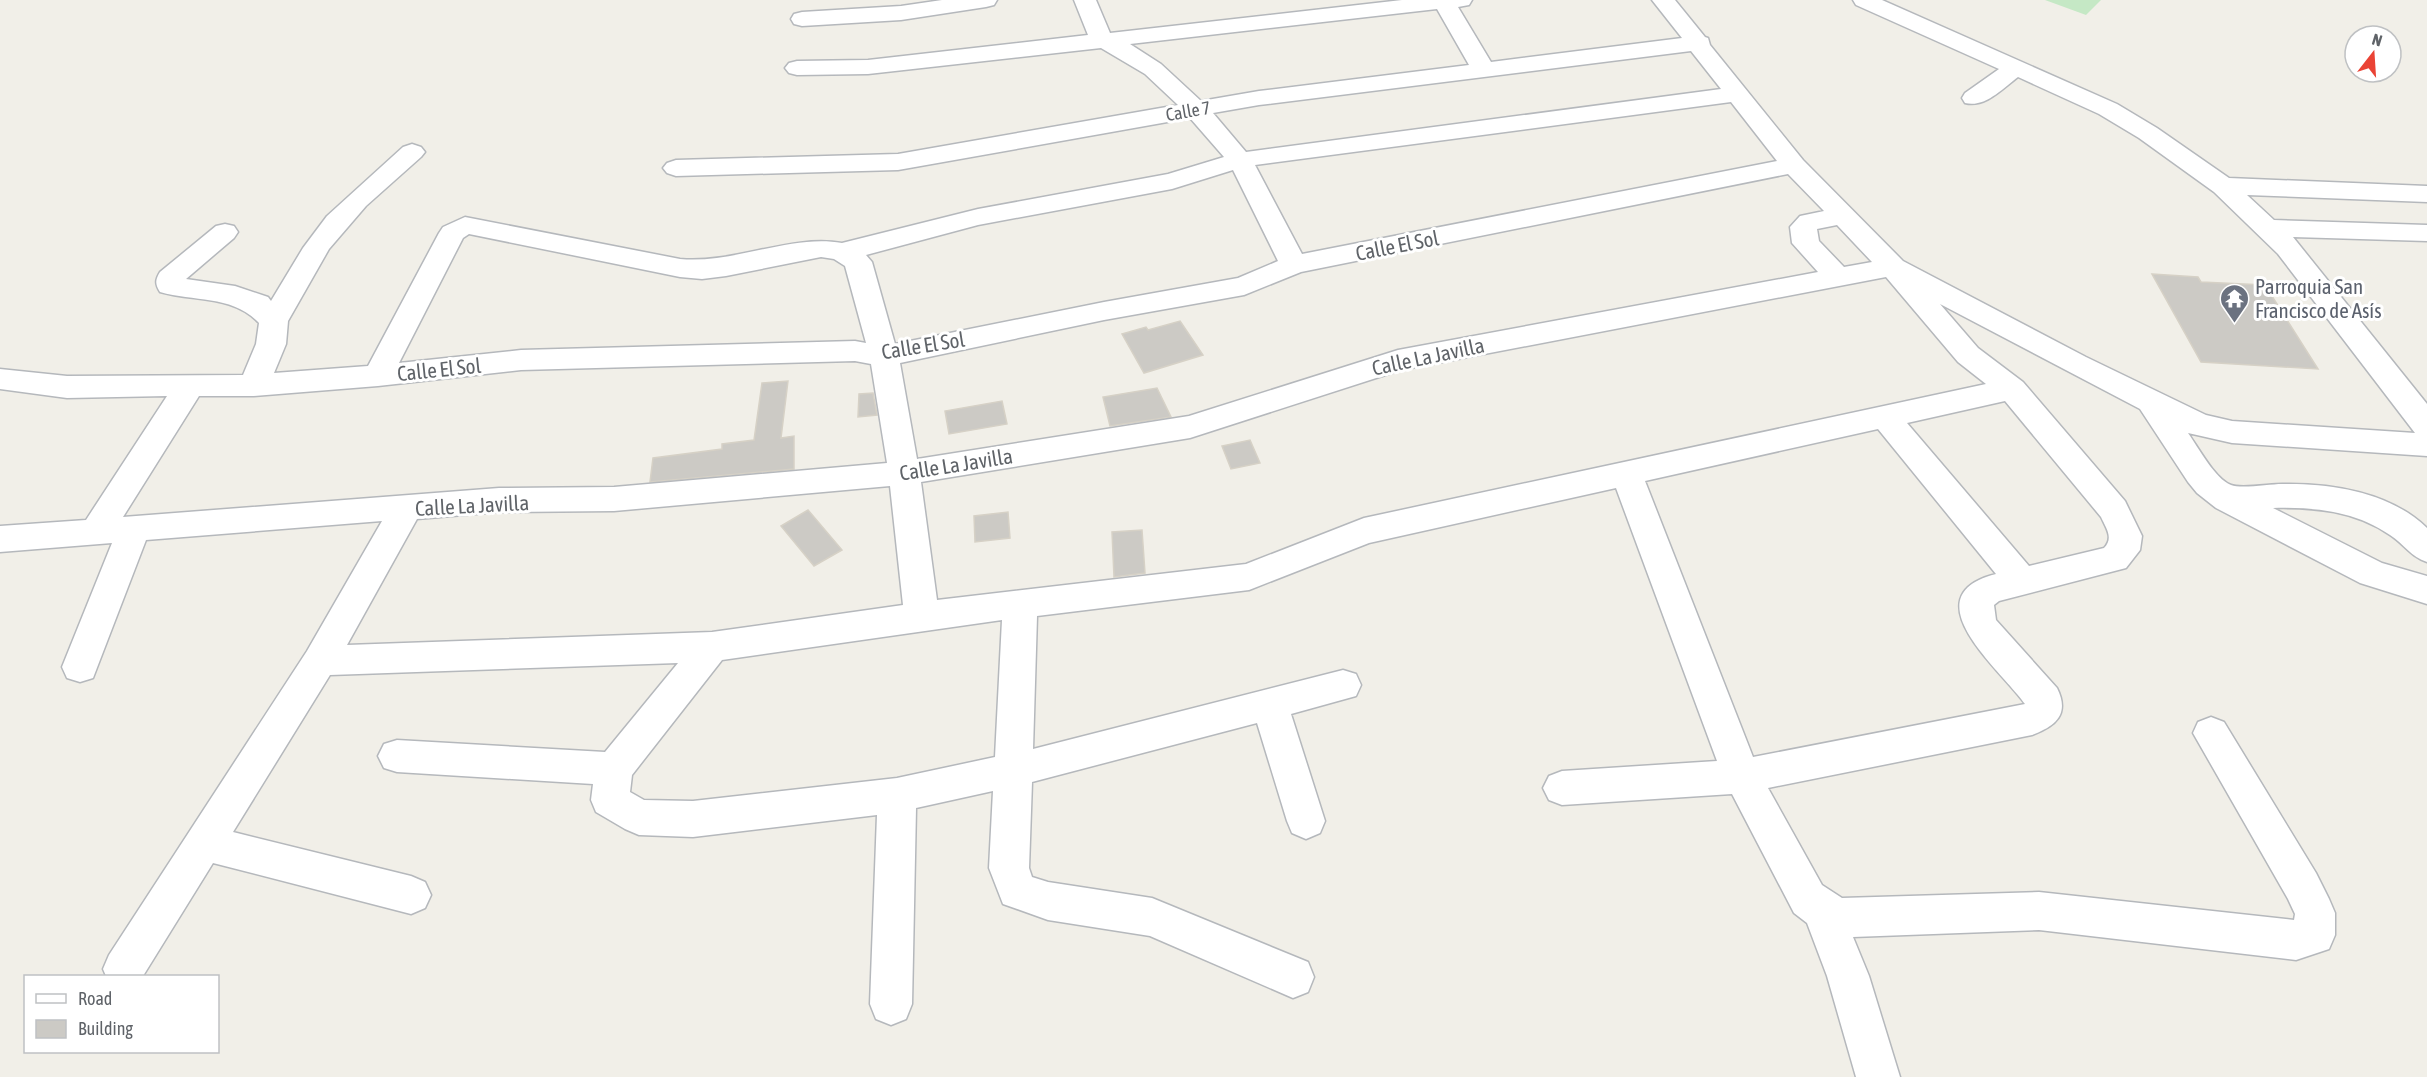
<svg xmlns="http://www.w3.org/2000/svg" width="2427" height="1077" viewBox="0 0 2427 1077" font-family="'Asap Condensed',sans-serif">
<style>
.green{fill:#c5e8c5}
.building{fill:#cccac5;stroke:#d6d1c6;stroke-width:1.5}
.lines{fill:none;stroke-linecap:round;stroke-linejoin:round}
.minor-casing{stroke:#b5b8bc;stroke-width:3}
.minor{fill:#fff;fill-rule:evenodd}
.labels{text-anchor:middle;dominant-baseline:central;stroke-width:6;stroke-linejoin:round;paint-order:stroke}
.far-street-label{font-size:18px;fill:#5f6368;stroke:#fff}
.street-label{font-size:21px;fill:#5f6368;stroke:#fff}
.worship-label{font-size:21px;fill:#5b616d;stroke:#fff;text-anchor:start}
</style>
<rect width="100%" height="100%" fill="#f1efe8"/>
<path class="green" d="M 2045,0 L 2101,0 L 2086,15 Z"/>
<g class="building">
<path d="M 2152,274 L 2198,277 L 2201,282 L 2265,285 L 2318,369 L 2201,362 Z"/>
<path d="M 1180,321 L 1203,355 L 1144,373 L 1122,334 L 1146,327 L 1148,330 Z"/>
<path d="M 788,381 L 781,438 L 794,436 L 794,469 L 650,482 L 653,458 L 722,449 L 722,444 L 754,440 L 762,383 Z"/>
<path d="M 1157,388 L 1171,417 L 1110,426 L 1103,397 Z"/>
<path d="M 873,393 L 877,415 L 858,417 L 859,394 Z"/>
<path d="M 1002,401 L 1007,424 L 949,434 L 945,411 Z"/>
<path d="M 1250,440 L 1260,463 L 1231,469 L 1222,446 Z"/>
<path d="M 808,510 L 842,550 L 814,566 L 781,526 Z"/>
<path d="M 1008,512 L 1010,538 L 975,542 L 974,516 Z"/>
<path d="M 1142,530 L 1145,573 L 1114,577 L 1112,532 Z"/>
</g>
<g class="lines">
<defs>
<g id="minor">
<path d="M 942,0 L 997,0 L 994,5 L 986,7 L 901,20 L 802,26 L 794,24 L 791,19 L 794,14 L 802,12 L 901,6 Z"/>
<path d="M 1074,0 L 1096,0 L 1110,33 L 1402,0 L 1472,0 L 1469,5 L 1458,7 L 1491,62 L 1682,38 L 1652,0 L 1675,0 L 1705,37 L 1708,38 L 1710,45 L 1803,160 L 1903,261 L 2086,357 L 2206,415 L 2232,421 L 2415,433 L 2278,254 L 2214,192 L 2139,138 L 2099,114 L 2018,77 C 2002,89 1985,108 1965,103 L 1962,98 L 1965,93 L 1999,69 L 1856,5 L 1853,0 L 1882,0 L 2117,104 L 2157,128 L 2229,178 L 2427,186 L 2427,202 L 2247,195 L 2274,220 L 2427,225 L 2427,241 L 2293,237 L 2427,404 L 2427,456 L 2232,443 L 2188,433 C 2198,447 2215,479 2231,485 C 2241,489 2270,484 2282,484 C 2331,483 2390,492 2427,528 L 2427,562 C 2411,557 2404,544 2390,535 C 2355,511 2315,507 2273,508 L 2382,563 L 2427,576 L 2427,604 L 2360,583 L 2216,508 L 2197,493 L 2188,482 L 2140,409 L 1940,304 L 1978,348 L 2023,382 L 2125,501 L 2142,536 L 2140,550 L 2126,568 L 1999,601 L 1994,605 L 1996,620 L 2057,688 C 2070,714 2056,726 2032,735 L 1768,788 L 1822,885 L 1842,898 L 2039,892 L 2294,920 L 2295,914 L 2288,899 L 2193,733 L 2198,722 L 2211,717 L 2224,722 L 2316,873 L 2329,899 L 2335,913 L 2335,935 L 2329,949 L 2296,960 L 2039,930 L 1853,937 L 1869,976 L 1900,1077 L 1856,1077 L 1827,976 L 1807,923 L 1794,913 L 1732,794 L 1562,805 L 1549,800 L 1543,788 L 1549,776 L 1562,771 L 1717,761 L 1616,488 L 1369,543 L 1249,590 L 1037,616 L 1033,749 L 1343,670 L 1356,674 L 1361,685 L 1356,696 L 1291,714 L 1325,821 L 1320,833 L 1306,839 L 1292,833 L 1287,821 L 1257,723 L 1032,782 L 1029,868 L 1032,877 L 1048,882 L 1152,898 L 1308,962 L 1314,977 L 1308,992 L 1293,998 L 1150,936 L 1048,920 L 1003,904 L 989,868 L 993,791 L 916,808 L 912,1004 L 906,1019 L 891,1025 L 876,1019 L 870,1004 L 877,815 L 693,837 L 639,835 L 625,829 L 596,812 L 591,800 L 593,784 L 397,772 L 384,768 L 378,756 L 384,744 L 397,740 L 605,752 L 678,663 L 330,675 L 233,832 L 411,876 L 425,882 L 431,895 L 425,908 L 411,914 L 213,863 L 143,976 L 106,976 L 103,969 L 109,955 L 307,651 L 382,521 L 146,540 L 93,678 L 80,682 L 67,678 L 62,667 L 112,543 L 0,552 L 0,526 L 86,520 L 167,396 L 67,398 L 0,389 L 0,369 L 67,376 L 243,375 L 256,344 L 259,323 C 233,295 195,302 160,292 C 155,284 155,280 160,272 L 216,226 L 225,224 L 234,226 L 238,232 L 234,238 L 186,279 L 235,286 L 268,297 L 271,301 L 303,248 L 327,216 L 403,147 L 412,144 L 421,147 L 425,152 L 421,157 L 366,206 L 329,249 L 288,321 L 286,344 L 274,373 L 368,366 L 439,233 L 443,227 L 465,217 L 680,259 C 735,264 790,234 842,243 L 978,209 L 1168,174 L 1224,157 L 1190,118 L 898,170 L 676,176 L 667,173 L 663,168 L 667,163 L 676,160 L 898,154 L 1178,105 L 1145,74 L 1101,48 L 868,74 L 797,75 L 789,73 L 785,68 L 789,63 L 797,61 L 868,60 L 1088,35 ZM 1437,9 L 1469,65 L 1259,91 L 1201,101 L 1161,64 L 1130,44 ZM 1691,51 L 1721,89 L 1246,152 L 1213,113 L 1259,105 ZM 1731,102 L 1777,161 L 1302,254 L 1255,165 ZM 1233,170 L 1278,261 L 1238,278 L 1104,302 L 895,344 L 872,262 L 866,255 L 978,225 L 1172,189 ZM 1788,174 L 1824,211 L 1800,216 L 1790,227 L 1792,243 L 1818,272 L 1398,350 L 1189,416 L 917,459 L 900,363 L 1104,320 L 1244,295 L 1301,272 ZM 1837,225 L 1872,262 L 1844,267 L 1819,241 L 1817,229 ZM 469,234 L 680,277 L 702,279 L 726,276 L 821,257 L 834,259 L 845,266 L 866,343 L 855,341 L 521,350 L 399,363 L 463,238 ZM 1886,277 L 1958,362 L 1986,384 L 1364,518 L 1246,564 L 937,600 L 921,482 L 1190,438 L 1401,370 ZM 855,361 L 871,364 L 887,463 L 614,487 L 499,488 L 123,517 L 199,396 L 254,396 L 378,386 L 521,370 ZM 2005,401 L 2101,517 C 2106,528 2114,538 2104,548 L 2029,566 L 1907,423 ZM 1878,429 L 1996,574 C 1909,596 2001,670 2025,704 L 1753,757 L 1645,481 ZM 890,486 L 903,605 L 712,632 L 347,645 L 417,519 L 499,512 L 614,511 ZM 1002,620 L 995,757 L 897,778 L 693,801 L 644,800 L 630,792 L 632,775 L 722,660 Z"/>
</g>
</defs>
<use href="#minor" class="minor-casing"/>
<use href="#minor" class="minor"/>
</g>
<defs>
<symbol id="temple-pin" viewBox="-11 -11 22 30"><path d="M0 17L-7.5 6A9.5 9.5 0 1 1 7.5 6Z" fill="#6b7280" stroke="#fff"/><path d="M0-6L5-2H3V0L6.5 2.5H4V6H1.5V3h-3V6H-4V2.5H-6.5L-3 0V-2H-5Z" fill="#fff"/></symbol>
</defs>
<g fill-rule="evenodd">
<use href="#temple-pin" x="2218" y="282" width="33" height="45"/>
</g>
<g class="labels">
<g class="far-street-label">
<text transform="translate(1188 111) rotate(-10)">Calle 7</text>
</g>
<g class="street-label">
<text transform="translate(1397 245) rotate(-11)">Calle El Sol</text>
<text transform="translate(923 345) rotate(-9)">Calle El Sol</text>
<text transform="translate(1428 356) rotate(-12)">Calle La Javilla</text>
<text transform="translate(439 369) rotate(-6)">Calle El Sol</text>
<text transform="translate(956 464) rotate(-9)">Calle La Javilla</text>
<text transform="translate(472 505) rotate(-3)">Calle La Javilla</text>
</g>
<g class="worship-label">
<text x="2255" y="286">Parroquia San<tspan x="2255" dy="24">Francisco de Asís</tspan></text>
</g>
</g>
<rect x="24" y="975" width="195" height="78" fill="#ffffff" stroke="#bfc1c3" stroke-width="1.5"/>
<rect x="36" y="994" width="30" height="9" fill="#ffffff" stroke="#bfc1c3" stroke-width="1.5"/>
<text x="78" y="1005" font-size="18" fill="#5f6368">Road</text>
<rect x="36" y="1020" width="30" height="18" fill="#cccac5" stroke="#bfc1c3" stroke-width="1.5"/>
<text x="78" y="1035" font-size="18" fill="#5f6368">Building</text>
<g transform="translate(2373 54) rotate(17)"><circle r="28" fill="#ffffff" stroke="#bfc1c3" stroke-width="1.5"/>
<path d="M0-4.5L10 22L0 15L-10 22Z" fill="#ea4335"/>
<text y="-9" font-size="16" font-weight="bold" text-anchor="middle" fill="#5f6368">N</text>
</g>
</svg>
